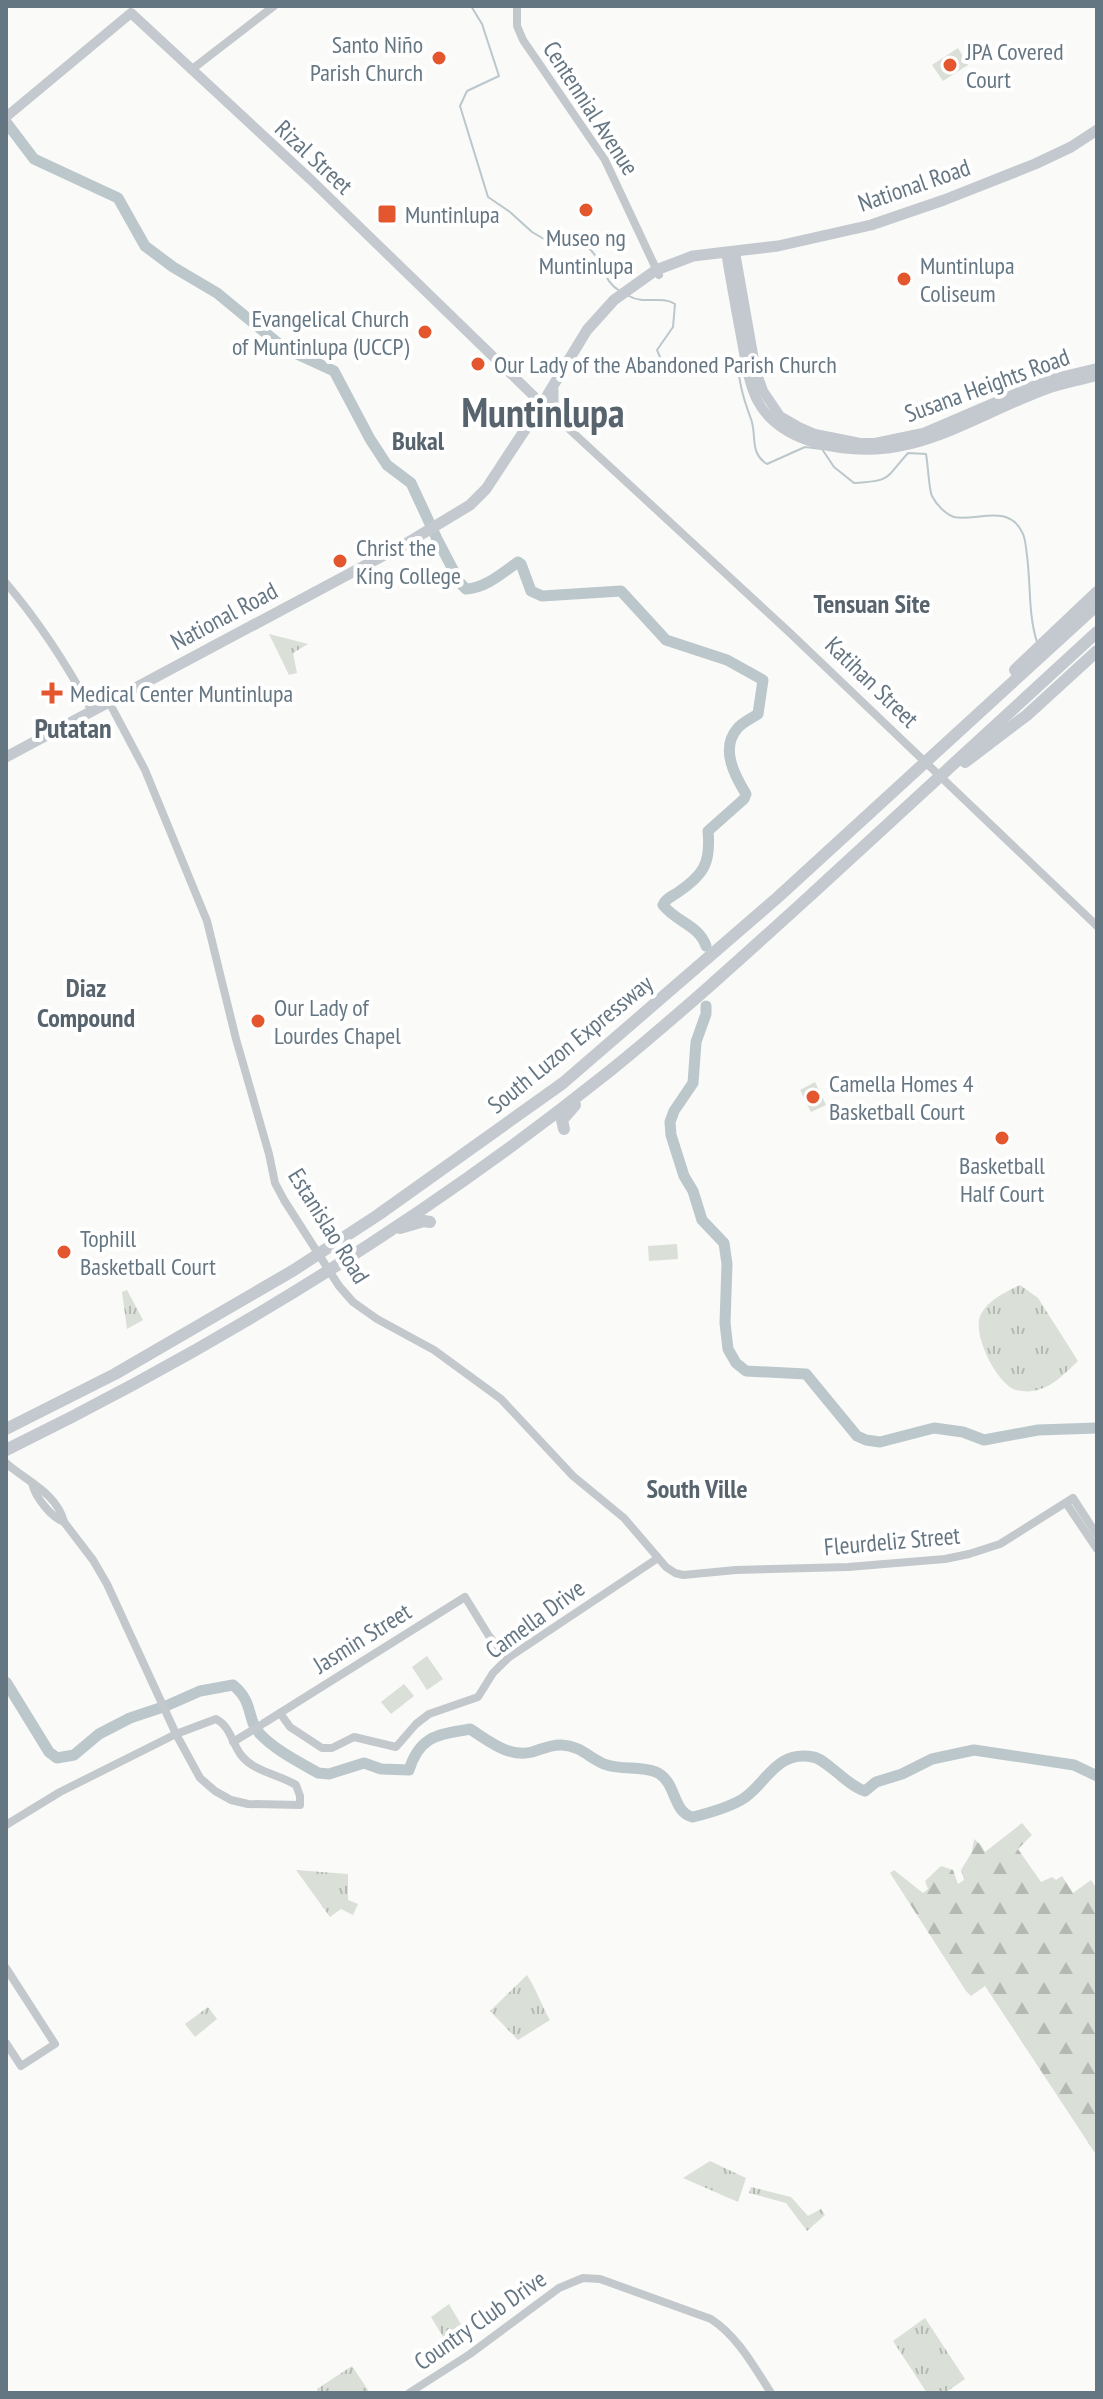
<svg xmlns="http://www.w3.org/2000/svg" width="1103" height="2399" viewBox="0 0 1103 2399" font-family="'PT Sans Narrow',sans-serif">
<style>
.grass{fill:url(#grass-tufts)}
.forest{fill:url(#forest-firs)}
.pitch{fill:#dadfd7}
.lines{fill:none;stroke-linecap:round;stroke-linejoin:round}
.stream{stroke:#bbc7cb;stroke-width:2}
.river{stroke:#bbc7cb;stroke-width:11}
.tertiary{stroke:#c3c8cc;stroke-width:8}
.secondary{stroke:#c3c9ce;stroke-width:10}
.trunk{stroke:#c3c9ce;stroke-width:11}
.motorway{stroke:#c3c9ce;stroke-width:12}
.poi-dot{fill:#e4572e;stroke:#fff;stroke-width:3}
.labels{text-anchor:middle;dominant-baseline:central;stroke-width:8;stroke-linejoin:round;paint-order:stroke}
.poi-label{font-size:24px;fill:#657683;stroke:#fff;text-anchor:start}
.street-label{font-size:24px;fill:#657683;stroke:#fff}
.neighbourhood-label{font-size:26px;font-weight:bold;fill:#57646e;stroke:#fff}
.quarter-label{font-size:28px;font-weight:bold;fill:#57646e;stroke:#fff}
.town-label{font-size:40px;font-weight:bold;fill:#57646e;stroke:#fff}
</style>
<defs>
<pattern id="grass-tufts" width="24" height="20" patternUnits="userSpaceOnUse" patternTransform="scale(2)"><rect width="24" height="20" fill="#dadfd7"/><path d="M3 7l-1-3M5 7V3M7 7l1-3M15 17l-1-3M17 17v-4M19 17l1-3" fill="none" stroke="#b4b9b4"/></pattern>
<pattern id="forest-firs" width="22" height="20" patternUnits="userSpaceOnUse" patternTransform="scale(2)"><rect width="22" height="20" fill="#dadfd7"/><path d="M5 1l3.5 6h-7zM16 11l3.5 6h-7z" fill="#b4b9b4"/></pattern>
</defs>
<rect width="100%" height="100%" fill="#fafaf8"/>
<g class="grass">
<path d="M 269,634 L 308,644 L 293,653 L 297,673 L 289,675 Z"/>
<path d="M 1020,1285 L 1038,1298 L 1078,1361 C 1064,1374 1051,1389 1032,1391 C 1028,1392 1017,1391 1013,1389 C 995,1380 971,1332 981,1314 C 989,1299 1006,1292 1020,1285 Z"/>
<path d="M 127,1290 L 143,1320 L 127,1329 L 122,1292 Z"/>
<path d="M 296,1870 L 348,1874 L 348,1900 L 358,1904 L 353,1915 L 341,1909 L 330,1917 Z"/>
<path d="M 527,1975 C 537,1991 541,2004 550,2020 L 518,2040 L 490,2011 Z"/>
<path d="M 208,2007 L 217,2019 L 195,2037 L 185,2024 Z"/>
<path d="M 710,2161 L 746,2178 L 738,2202 L 683,2178 Z"/>
<path d="M 751,2187 L 791,2197 L 808,2216 L 821,2209 L 825,2215 L 807,2231 L 786,2203 L 749,2193 Z"/>
<path d="M 449,2304 L 469,2338 L 451,2350 L 431,2317 Z"/>
<path d="M 925,2318 L 965,2379 L 945,2393 L 927,2393 L 893,2341 Z"/>
<path d="M 352,2366 L 370,2393 L 319,2393 L 317,2389 Z"/>
</g>
<path class="forest" d="M 1022,1823 L 1032,1835 L 1018,1849 L 1041,1882 L 1052,1877 L 1056,1880 L 1062,1876 L 1073,1893 L 1091,1880 L 1097,1889 L 1097,2156 L 985,1986 L 971,1996 L 966,1991 L 890,1873 L 894,1870 L 923,1893 L 928,1889 L 925,1881 L 941,1866 L 953,1870 L 958,1884 L 964,1880 L 961,1870 L 972,1852 L 974,1839 L 981,1845 L 985,1852 Z"/>
<g class="pitch">
<path d="M 958,48 L 968,65 L 943,81 L 932,65 Z"/>
<path d="M 815,1082 L 826,1105 L 811,1112 L 800,1090 Z"/>
<path d="M 677,1244 L 678,1259 L 649,1261 L 648,1246 Z"/>
<path d="M 427,1656 L 443,1679 L 427,1690 L 412,1667 Z"/>
<path d="M 404,1684 L 414,1696 L 391,1714 L 381,1702 Z"/>
</g>
<g class="lines">
<g class="stream">
<path d="M 471,6 L 482,24 L 499,76 L 467,91 L 460,106 L 488,197 L 510,212 L 532,232 L 544,239 L 567,239 L 584,242 C 588,247 593,252 597,258 C 605,271 606,283 620,291"/>
<path d="M 629,296 C 644,305 662,295 675,304 L 673,327 L 657,350 L 665,369 L 709,375 L 738,369 C 741,390 744,400 751,419 C 757,435 749,453 767,464 L 805,447 L 822,449 L 834,467 L 854,483 C 891,481 885,479 908,453 L 926,454 C 928,464 929,491 932,496 C 936,504 945,514 954,517 C 975,522 1008,503 1022,532 C 1026,539 1026,549 1027,556 C 1031,585 1028,614 1037,642"/>
</g>
<g class="river">
<path d="M 6,122 L 34,159 L 118,198 L 145,246 L 173,267 L 217,293 L 284,348 L 334,371 L 370,439 L 387,465 L 411,483 L 437,539 L 460,583 L 466,589 C 486,588 502,573 518,562 L 521,564 L 531,591 L 542,596 L 621,591 L 666,640 L 727,660 L 763,680 L 758,714 C 752,718 741,723 737,729 C 720,749 735,776 746,794 L 744,799 L 708,831 C 711,863 704,875 677,893 C 671,897 666,898 663,905 C 676,922 699,925 706,946"/>
<path d="M 706,1006 L 706,1014 L 696,1042 L 693,1083 L 674,1111 L 670,1122 L 671,1135 L 684,1176 L 693,1191 L 702,1220 L 724,1243 L 727,1264 L 725,1323 L 728,1349 L 736,1363 L 746,1371 L 806,1374 L 857,1436 L 866,1440 L 880,1442 L 934,1428 L 963,1432 L 984,1440 L 1038,1430 L 1097,1428"/>
<path d="M 6,1682 L 49,1752 L 57,1758 L 74,1755 L 99,1734 L 130,1718 L 166,1706 L 200,1691 L 233,1685 C 255,1703 246,1720 260,1734 C 275,1750 299,1762 318,1773 L 329,1774 L 364,1763 L 381,1769 L 409,1770 C 420,1735 438,1735 470,1729 C 489,1741 509,1758 532,1752 C 542,1749 552,1744 562,1745 C 582,1746 591,1760 607,1765 C 623,1770 640,1766 656,1772 C 677,1781 672,1813 693,1817 C 709,1813 727,1808 741,1800 C 765,1787 775,1749 813,1757 C 828,1760 846,1785 865,1791 L 876,1782 L 902,1774 L 932,1759 L 974,1750 L 1074,1765 L 1097,1776"/>
</g>
<g class="tertiary">
<path d="M 517,6 L 517,26 L 523,40 L 605,160 L 659,275"/>
<path d="M 191,70 L 274,6"/>
<path d="M 542,404 L 790,633 L 1097,926"/>
<path d="M 6,583 C 40,623 67,665 92,711"/>
<path d="M 109,702 L 145,770 L 207,921 L 236,1039 L 269,1154 L 275,1183 L 284,1200 L 339,1286 L 353,1302 L 377,1319 L 434,1350 L 501,1399 L 573,1476 L 624,1518 L 666,1567 L 675,1573 L 683,1575 L 736,1570 L 848,1567 L 945,1559 L 969,1554 L 1000,1544 L 1073,1498 L 1097,1535"/>
<path d="M 6,1463 C 26,1481 57,1493 64,1522 L 93,1560 L 107,1584 L 176,1734 L 200,1778 L 215,1791 L 231,1800 L 248,1804 L 300,1805 L 300,1796 L 296,1785 C 278,1774 254,1772 241,1755 C 232,1743 230,1726 216,1719 L 176,1734 L 60,1792 L 6,1825"/>
<path d="M 32,1483 C 35,1497 51,1517 64,1522"/>
<path d="M 1066,1503 L 1097,1549"/>
<path d="M 280,1713 L 290,1727 L 322,1748 L 332,1748 L 354,1737 L 396,1747 L 416,1724 L 429,1714 L 478,1697 L 493,1673 L 508,1658 L 658,1558"/>
<path d="M 264,1723 L 465,1597 L 489,1636 L 508,1658"/>
<path d="M 233,1742 L 261,1725"/>
<path d="M 6,1968 L 55,2044 L 21,2066 L 6,2043"/>
<path d="M 409,2393 L 470,2354 L 559,2288 L 583,2278 L 600,2279 L 711,2319 C 738,2337 753,2365 771,2393"/>
</g>
<g class="secondary">
<path d="M 6,117 L 131,13 L 310,179 L 542,404"/>
<path d="M 726,252 C 731,283 737,315 743,347 C 746,365 749,384 757,400 C 770,425 793,437 819,444 C 911,467 969,417 1050,388 C 1065,383 1081,380 1097,376"/>
<path d="M 735,252 L 756,371 L 763,391 L 780,416 L 799,427 L 815,434 L 860,443 L 875,443 L 923,433 L 1047,380 L 1097,368"/>
</g>
<g class="trunk">
<path d="M 530,423 L 539,418 L 558,418 L 553,405 L 553,390"/>
<path d="M 6,757 L 407,543 L 470,505 L 486,489 L 542,404 L 587,330 L 614,300 L 656,270 L 693,256 L 778,246 L 871,225 L 944,200 L 1035,164 L 1071,147 L 1097,130"/>
</g>
<g class="motorway">
<path d="M 1015,670 L 1097,592"/>
<path d="M 965,762 L 1027,715 L 1097,651"/>
<path d="M 564,1129 L 562,1120 L 575,1105"/>
<path d="M 400,1228 L 424,1221 L 430,1222"/>
<path d="M 6,1429 L 115,1374 L 294,1270 L 378,1215 L 563,1083 L 777,898 L 1097,605"/>
<path d="M 6,1450 C 220,1345 425,1219 611,1070 C 680,1014 747,953 813,893 C 908,806 1002,719 1097,632"/>
</g>
</g>
<g class="poi-dot">
<circle cx="439" cy="58" r="8"/>
<circle cx="950" cy="65" r="8"/>
<circle cx="586" cy="210" r="8"/>
<rect x="377" y="204" width="20" height="20" rx="4"/>
<circle cx="904" cy="279" r="8"/>
<circle cx="425" cy="332" r="8"/>
<circle cx="478" cy="364" r="8"/>
<circle cx="340" cy="561" r="8"/>
<path d="M48 681h8v8h8v8h-8v8h-8v-8h-8v-8h8z"/>
<circle cx="258" cy="1021" r="8"/>
<circle cx="813" cy="1097" r="8"/>
<circle cx="1002" cy="1138" r="8"/>
<circle cx="64" cy="1252" r="8"/>
</g>
<g class="labels">
<g class="poi-label">
<text x="423" y="44" text-anchor="end">Santo Niño<tspan x="423" dy="28">Parish Church</tspan></text>
<text x="966" y="51">JPA Covered<tspan x="966" dy="28">Court</tspan></text>
<text x="405" y="214">Muntinlupa</text>
<text x="586" y="237" text-anchor="middle">Museo ng<tspan x="586" dy="28">Muntinlupa</tspan></text>
<text x="920" y="265">Muntinlupa<tspan x="920" dy="28">Coliseum</tspan></text>
<text x="409" y="318" text-anchor="end">Evangelical Church<tspan x="409" dy="28">of Muntinlupa (UCCP)</tspan></text>
<text x="494" y="364">Our Lady of the Abandoned Parish Church</text>
<text x="356" y="547">Christ the<tspan x="356" dy="28">King College</tspan></text>
<text x="70" y="693">Medical Center Muntinlupa</text>
<text x="274" y="1007">Our Lady of<tspan x="274" dy="28">Lourdes Chapel</tspan></text>
<text x="829" y="1083">Camella Homes 4<tspan x="829" dy="28">Basketball Court</tspan></text>
<text x="1002" y="1165" text-anchor="middle">Basketball<tspan x="1002" dy="28">Half Court</tspan></text>
<text x="80" y="1238">Tophill<tspan x="80" dy="28">Basketball Court</tspan></text>
</g>
<g class="street-label">
<text transform="translate(591 108) rotate(57)">Centennial Avenue</text>
<text transform="translate(314 157) rotate(43)">Rizal Street</text>
<text transform="translate(914 185) rotate(-19)">National Road</text>
<text transform="translate(987 385) rotate(-20)">Susana Heights Road</text>
<text transform="translate(224 616) rotate(-28)">National Road</text>
<text transform="translate(872 682) rotate(44)">Katihan Street</text>
<text transform="translate(570 1044) rotate(-39)">South Luzon Expressway</text>
<text transform="translate(329 1226) rotate(58)">Estanislao Road</text>
<text transform="translate(892 1541) rotate(-5)">Fleurdeliz Street</text>
<text transform="translate(535 1619) rotate(-36)">Camella Drive</text>
<text transform="translate(362 1638) rotate(-32)">Jasmin Street</text>
<text transform="translate(480 2320) rotate(-35)">Country Club Drive</text>
</g>
<g class="neighbourhood-label">
<text x="418" y="440">Bukal</text>
<text x="872" y="603">Tensuan Site</text>
<text x="86" y="987">Diaz<tspan x="86" dy="30">Compound</tspan></text>
<text x="697" y="1488">South Ville</text>
</g>
<g class="quarter-label">
<text x="73" y="727">Putatan</text>
</g>
<g class="town-label">
<text x="543" y="412">Muntinlupa</text>
</g>
</g>
<rect width="1103" height="2399" fill="none" stroke="#657683" stroke-width="16"/>
</svg>
